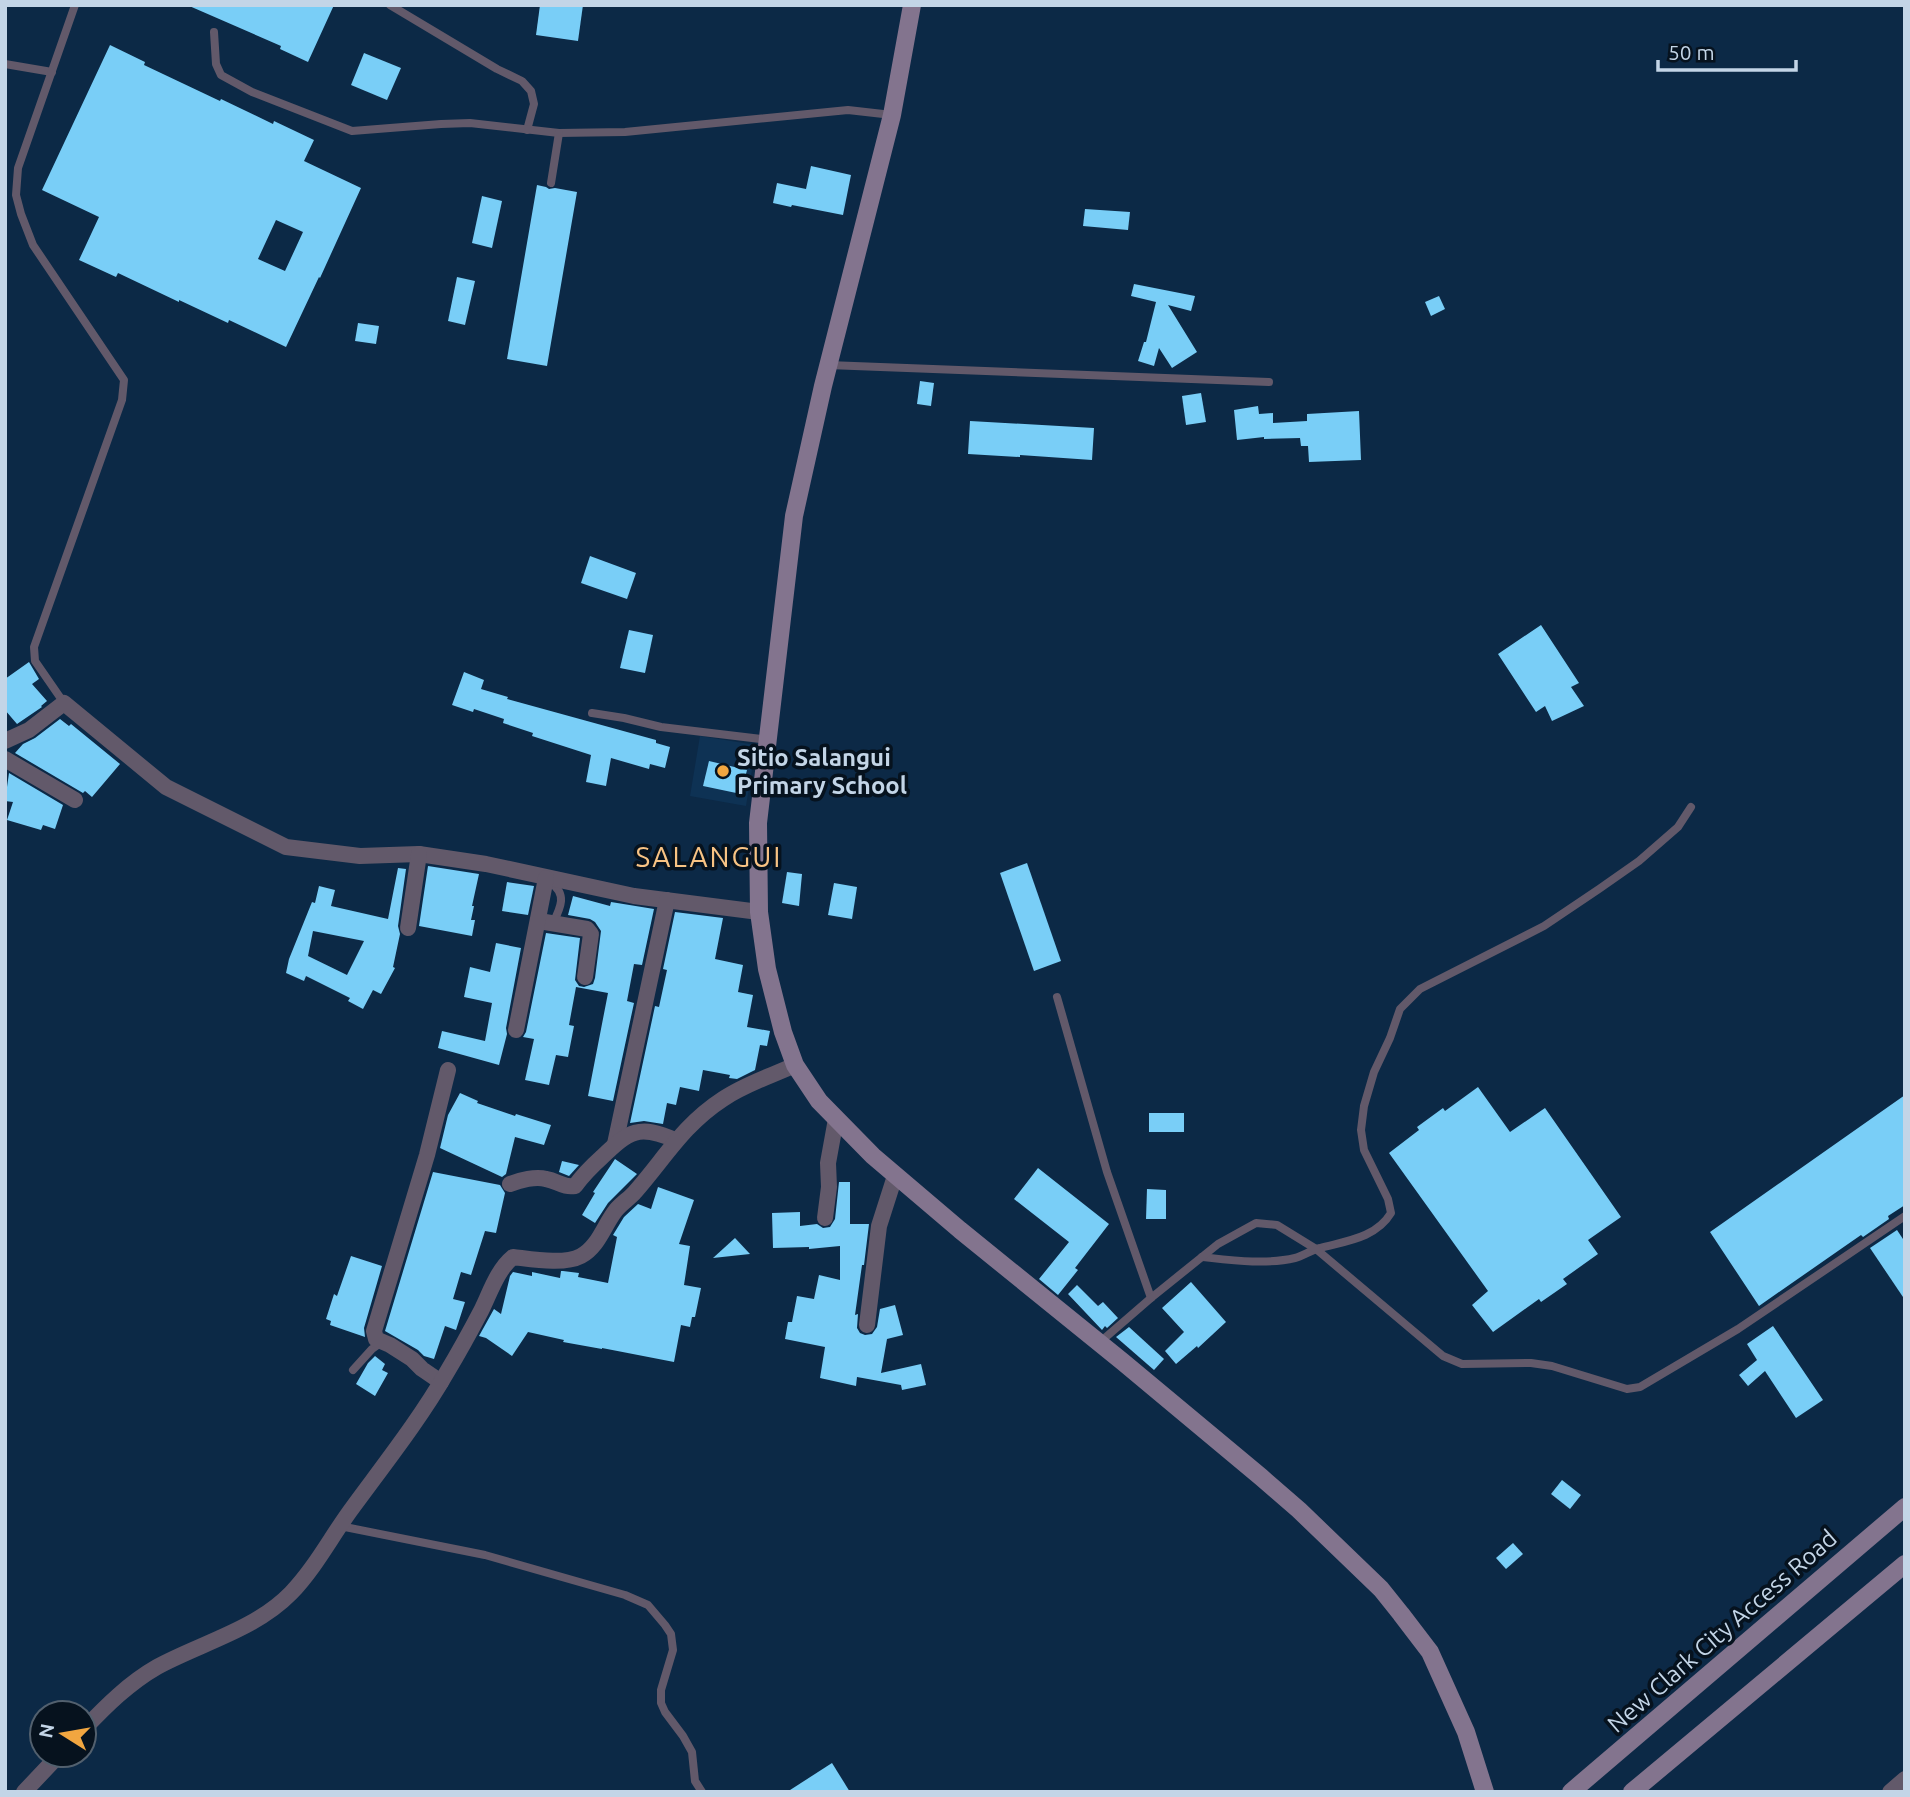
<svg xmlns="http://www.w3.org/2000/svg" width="1910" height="1797" viewBox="0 0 1910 1797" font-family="Ubuntu,sans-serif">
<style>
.built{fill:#0e3254}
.building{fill:#79cef7;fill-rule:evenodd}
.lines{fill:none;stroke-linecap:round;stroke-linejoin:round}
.lane{stroke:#62596a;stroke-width:8}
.street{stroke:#62596a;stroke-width:16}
.secondary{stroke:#83748e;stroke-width:18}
.poi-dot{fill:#f1a640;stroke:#06121e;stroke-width:2.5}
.labels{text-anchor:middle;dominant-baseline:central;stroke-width:7;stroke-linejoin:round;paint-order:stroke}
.poi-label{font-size:24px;font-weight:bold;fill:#c3d5e7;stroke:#06121e;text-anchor:start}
.street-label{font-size:24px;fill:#c3d5e7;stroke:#06121e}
.quarter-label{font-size:28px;letter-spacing:2px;fill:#f8c384;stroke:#06121e}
</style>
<rect width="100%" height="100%" fill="#0c2946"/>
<path class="built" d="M 700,736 L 756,745 L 746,806 L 690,796 Z"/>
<g class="building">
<path d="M 187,5 L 334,5 L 308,62 L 280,49 L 281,46 Z"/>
<path d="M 540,5 L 583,5 L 578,41 L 536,35 Z"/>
<path d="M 110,45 L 145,62 L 144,65 L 220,101 L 221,99 L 273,124 L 274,121 L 314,140 L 304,161 L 361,188 L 320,278 L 319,277 L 286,347 L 229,320 L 228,323 L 179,300 L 179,302 L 118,273 L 116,277 L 79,260 L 99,217 L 42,190 ZM 276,220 L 303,232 L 285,271 L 258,259 Z"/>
<path d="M 364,53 L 401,68 L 387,100 L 351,85 Z"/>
<path d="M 811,166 L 851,175 L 843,215 L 792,205 L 791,207 L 773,203 L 777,183 L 806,189 Z"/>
<path d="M 537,185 L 546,187 L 549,189 L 555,188 L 577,192 L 547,366 L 507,359 Z"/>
<path d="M 482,196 L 502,201 L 492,248 L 472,243 Z"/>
<path d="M 1085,209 L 1130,212 L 1128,230 L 1083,226 Z"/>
<path d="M 457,277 L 475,281 L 465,325 L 448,321 Z"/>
<path d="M 1134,284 L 1195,296 L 1191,311 L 1168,305 L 1197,352 L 1172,368 L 1159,348 L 1154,366 L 1138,361 L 1144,342 L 1146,342 L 1156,302 L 1131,296 Z"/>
<path d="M 1439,296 L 1445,309 L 1431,316 L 1425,302 Z"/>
<path d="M 358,323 L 379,326 L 376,344 L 355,341 Z"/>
<path d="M 920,381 L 934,383 L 931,406 L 917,404 Z"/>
<path d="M 1201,393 L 1206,422 L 1186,425 L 1182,396 Z"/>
<path d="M 1258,406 L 1259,414 L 1273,413 L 1273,423 L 1307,421 L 1307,414 L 1359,411 L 1361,460 L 1309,462 L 1308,446 L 1301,446 L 1300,438 L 1264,439 L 1264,437 L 1237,440 L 1234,410 Z"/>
<path d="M 970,421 L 1094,428 L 1092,460 L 1020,455 L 1020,457 L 968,454 Z"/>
<path d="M 590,556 L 636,573 L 627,599 L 581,583 Z"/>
<path d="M 1541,625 L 1579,683 L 1571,687 L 1584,706 L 1552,721 L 1545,706 L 1536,712 L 1498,654 Z"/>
<path d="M 629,630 L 653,635 L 645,673 L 620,668 Z"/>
<path d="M 29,662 L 39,679 L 32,684 L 47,701 L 41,706 L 42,707 L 17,724 L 5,710 L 5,679 Z"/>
<path d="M 464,672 L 484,680 L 481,689 L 508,697 L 507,699 L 656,740 L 656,743 L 670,747 L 665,768 L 650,764 L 649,769 L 611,758 L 606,786 L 586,782 L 591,755 L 532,736 L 533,733 L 503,723 L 504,719 L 474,709 L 473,712 L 452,705 Z"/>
<path d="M 60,719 L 69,726 L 71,724 L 120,764 L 92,797 L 85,791 L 83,793 L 15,753 L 23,744 L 35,738 Z"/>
<path d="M 709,761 L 747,770 L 741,794 L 703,786 Z"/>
<path d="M 9,773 L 63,805 L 55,829 L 43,825 L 41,830 L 7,820 L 13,802 L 5,801 Z"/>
<path d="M 1027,863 L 1061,961 L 1034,971 L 1000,873 Z"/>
<path d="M 428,866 L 479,874 L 472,906 L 474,906 L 471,920 L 475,920 L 472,936 L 419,926 Z"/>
<path d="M 398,868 L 406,869 L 398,926 L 400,934 L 393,967 L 395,968 L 381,994 L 373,990 L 363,1009 L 348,1001 L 350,998 L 306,976 L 304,981 L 286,973 L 289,959 L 312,902 L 315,903 L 319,886 L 335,890 L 331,906 L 388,919 ZM 313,931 L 364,941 L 347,975 L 308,956 Z"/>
<path d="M 787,872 L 802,874 L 799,906 L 782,903 Z"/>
<path d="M 507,882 L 534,886 L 528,915 L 502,911 Z"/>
<path d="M 834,883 L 857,887 L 852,919 L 828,915 Z"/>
<path d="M 573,896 L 610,906 L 611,902 L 654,909 L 642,965 L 634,964 L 627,1001 L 634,1003 L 613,1101 L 588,1096 L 608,993 L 576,987 L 569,1025 L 574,1026 L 568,1057 L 556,1055 L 549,1085 L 525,1080 L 534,1039 L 523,1037 L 526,1032 L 546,933 L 580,938 L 575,980 L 579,986 L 584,987 L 593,984 L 595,978 L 601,931 L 595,922 L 590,919 L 568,915 Z"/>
<path d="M 675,912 L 723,918 L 715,959 L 743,965 L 738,992 L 753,995 L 747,1027 L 770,1031 L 767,1046 L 760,1045 L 755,1070 L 737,1079 L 729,1078 L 730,1075 L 703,1070 L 699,1091 L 680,1087 L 676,1105 L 667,1103 L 663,1124 L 644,1121 L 630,1123 L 655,1006 L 659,1007 L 667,970 L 663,969 Z"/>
<path d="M 496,943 L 521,948 L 506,1028 L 507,1034 L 499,1065 L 438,1048 L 442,1031 L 485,1041 L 492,1003 L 464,997 L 470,967 L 490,972 Z"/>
<path d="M 1478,1087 L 1510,1132 L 1545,1108 L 1621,1217 L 1588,1240 L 1598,1254 L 1563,1279 L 1567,1284 L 1541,1302 L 1539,1299 L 1493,1332 L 1472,1305 L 1488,1291 L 1389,1153 L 1419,1130 L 1417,1127 L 1443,1108 L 1445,1111 Z"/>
<path d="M 460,1093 L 478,1101 L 477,1103 L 515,1116 L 516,1114 L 551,1125 L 544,1145 L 515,1137 L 506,1174 L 502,1177 L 440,1148 L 448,1115 Z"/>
<path d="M 1905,1095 L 1905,1205 L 1888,1216 L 1889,1219 L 1863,1237 L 1861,1235 L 1848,1244 L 1759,1306 L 1710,1232 Z"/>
<rect x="1149" y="1113" width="35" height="19"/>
<path d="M 615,1159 L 637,1174 L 608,1203 L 595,1223 L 582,1215 L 595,1193 L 593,1192 Z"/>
<path d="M 562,1161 L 579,1165 L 569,1176 L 559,1172 Z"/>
<path d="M 1038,1168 L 1109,1224 L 1075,1268 L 1078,1270 L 1058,1295 L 1039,1279 L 1069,1242 L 1014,1199 Z"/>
<path d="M 433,1172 L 500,1185 L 505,1193 L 496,1233 L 485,1231 L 471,1275 L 461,1272 L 453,1299 L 465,1302 L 456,1330 L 445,1326 L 434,1359 L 424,1356 L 418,1350 L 385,1331 Z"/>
<path d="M 839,1182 L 850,1182 L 850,1224 L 869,1224 L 864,1265 L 862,1265 L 855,1315 L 858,1314 L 857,1328 L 860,1333 L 865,1335 L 872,1334 L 877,1327 L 880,1309 L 895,1305 L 903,1335 L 887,1339 L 881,1373 L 921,1364 L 926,1385 L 902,1390 L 901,1385 L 857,1377 L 856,1386 L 820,1378 L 825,1347 L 785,1339 L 788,1322 L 792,1322 L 797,1296 L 814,1299 L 819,1275 L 840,1280 L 840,1246 L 809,1249 L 809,1247 L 773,1248 L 772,1213 L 800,1212 L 800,1226 L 817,1224 L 823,1228 L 830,1227 L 835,1219 Z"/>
<path d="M 658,1187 L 694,1200 L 679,1244 L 690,1246 L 684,1285 L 701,1288 L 695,1317 L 692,1317 L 690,1327 L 681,1325 L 674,1362 L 602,1348 L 602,1349 L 563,1342 L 564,1340 L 528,1332 L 512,1356 L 486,1338 L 479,1336 L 494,1309 L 501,1314 L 510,1276 L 513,1272 L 532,1276 L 532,1272 L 560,1278 L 561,1271 L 563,1271 L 579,1273 L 578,1277 L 608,1283 L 617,1237 L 613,1235 L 624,1217 L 638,1204 L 651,1209 Z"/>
<path d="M 1147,1189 L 1166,1190 L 1166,1219 L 1146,1219 Z"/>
<path d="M 1897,1230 L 1905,1242 L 1905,1300 L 1870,1248 Z"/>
<path d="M 735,1238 L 750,1254 L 713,1258 Z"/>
<path d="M 351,1256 L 382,1266 L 364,1328 L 365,1337 L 330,1325 L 331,1321 L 326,1319 L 334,1294 L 337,1296 Z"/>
<path d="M 1191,1282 L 1226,1322 L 1198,1348 L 1197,1346 L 1176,1364 L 1165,1351 L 1184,1332 L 1162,1308 Z"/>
<path d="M 1077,1285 L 1098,1306 L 1103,1302 L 1118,1318 L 1107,1328 L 1105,1326 L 1102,1330 L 1068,1294 Z"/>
<path d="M 1773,1326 L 1823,1400 L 1796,1418 L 1765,1371 L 1748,1386 L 1739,1375 L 1757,1360 L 1747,1344 Z"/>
<path d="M 1129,1327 L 1164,1359 L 1154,1370 L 1116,1337 Z"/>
<path d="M 375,1356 L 385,1364 L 382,1370 L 388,1373 L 375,1396 L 356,1384 L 368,1363 Z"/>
<path d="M 1562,1480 L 1581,1495 L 1570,1509 L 1551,1494 Z"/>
<path d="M 1513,1543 L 1523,1554 L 1506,1569 L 1496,1558 Z"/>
<path d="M 832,1763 L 850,1792 L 787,1792 Z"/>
</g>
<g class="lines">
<g class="lane">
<path d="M 390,5 L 497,69 L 522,81 L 531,91 L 534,104 L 527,130"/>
<path d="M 214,32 L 216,64 L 221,75 L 252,92 L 352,131 L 441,124 L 470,123 L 559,133 L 625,132 L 848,110 L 892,115"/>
<path d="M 5,64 L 52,72"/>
<path d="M 551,183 L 559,133"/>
<path d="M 828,365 L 1269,382"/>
<path d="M 64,703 L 35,661 L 34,647 L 122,400 L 124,380 L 33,245 L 21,214 L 16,195 L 18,168 L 75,5"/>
<path d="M 592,713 L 624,718 L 661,727 L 769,740"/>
<path d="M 551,883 C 567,894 561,907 553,923"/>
<path d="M 1057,997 L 1107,1172 L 1151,1298"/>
<path d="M 1202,1257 C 1230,1260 1266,1265 1295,1258 C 1303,1256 1311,1250 1320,1248 C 1346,1241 1376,1238 1391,1213 L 1388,1199 L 1364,1150 L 1361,1130 L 1364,1106 L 1374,1072 L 1390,1038 L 1400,1009 L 1420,989 L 1544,926 L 1599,889 L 1639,861 L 1678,827 L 1691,807"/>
<path d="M 1099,1343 L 1151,1298 L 1218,1244 L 1256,1223 L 1277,1225 L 1316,1249 L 1443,1356 L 1462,1364 L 1531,1363 L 1552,1366 L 1627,1389 L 1640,1387 L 1738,1329 L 1905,1216"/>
<path d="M 353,1370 L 372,1349 L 382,1342"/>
<path d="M 340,1526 L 485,1555 L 625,1595 L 648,1605 L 665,1625 L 671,1634 L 673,1650 L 661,1690 L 661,1703 L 665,1712 L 683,1736 L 692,1752 L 695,1781 L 702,1792"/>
</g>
<g class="street">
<path d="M 5,741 L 29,730 L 64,703 L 166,787 L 286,847 L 360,856 L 419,854 L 486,864 L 634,896 L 759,912"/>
<path d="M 5,759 L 75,800"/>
<path d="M 539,921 L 587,929 L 591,934 L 585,977"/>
<path d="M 408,928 L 419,854"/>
<path d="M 516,1030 L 546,878"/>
<path d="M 615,1144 L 667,900"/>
<path d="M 510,1184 C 520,1180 536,1176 546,1179 C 558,1181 563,1188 575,1186 C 583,1175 592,1166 602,1157 C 629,1131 639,1124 675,1140"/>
<path d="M 825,1218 L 829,1187 L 828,1163 L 836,1119"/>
<path d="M 867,1325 L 879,1226 L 895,1176"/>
<path d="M 441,1382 L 422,1369 L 412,1359 L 390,1345 L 376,1339 L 374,1331 L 427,1155 L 448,1070"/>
<path d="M 84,1729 C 106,1706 129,1683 157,1667 C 201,1643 255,1630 291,1593 C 316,1567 332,1535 353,1507 C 386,1462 420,1419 447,1372 C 459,1352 470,1332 481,1311 C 490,1293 497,1270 513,1257 C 531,1259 564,1265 581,1256 C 599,1246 604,1225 616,1210 C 622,1203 630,1198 635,1192 C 665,1158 683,1125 723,1099 C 745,1084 771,1076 795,1065"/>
<path d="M 24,1792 L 59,1755"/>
<path d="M 1890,1792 L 1905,1779"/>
</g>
<g class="secondary">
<path d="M 912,5 L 892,115 L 823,386 L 794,516 L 758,823 L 759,912 L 767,969 L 783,1032 L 795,1065 L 819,1101 L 873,1156 L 960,1230 L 1123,1362 L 1261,1477 L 1299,1510 L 1381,1589 L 1401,1614 L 1430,1652 L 1466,1732 L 1485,1792"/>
<path d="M 1571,1792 L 1905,1507"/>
<path d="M 1632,1792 L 1905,1564"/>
</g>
</g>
<circle class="poi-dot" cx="723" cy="771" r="7"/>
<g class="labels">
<g class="poi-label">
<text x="737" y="757">Sitio Salangui<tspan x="737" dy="28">Primary School</tspan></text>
</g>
<g class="street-label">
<text transform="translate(1722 1631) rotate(-41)">New Clark City Access Road</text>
</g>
<g class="quarter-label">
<text x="709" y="856">SALANGUI</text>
</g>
</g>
<rect width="1910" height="1797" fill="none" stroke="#c3d5e7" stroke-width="14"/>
<g transform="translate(63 1734) rotate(281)"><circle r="33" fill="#06121e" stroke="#52606e" stroke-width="2"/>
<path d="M0-5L12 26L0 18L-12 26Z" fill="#f1a640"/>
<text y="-10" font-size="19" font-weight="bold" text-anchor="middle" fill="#c3d5e7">N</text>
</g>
<path d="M1658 60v10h138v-10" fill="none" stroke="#c3d5e7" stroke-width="3.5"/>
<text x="1668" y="60" font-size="21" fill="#c3d5e7" stroke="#06121e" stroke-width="5" paint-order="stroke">50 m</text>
</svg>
